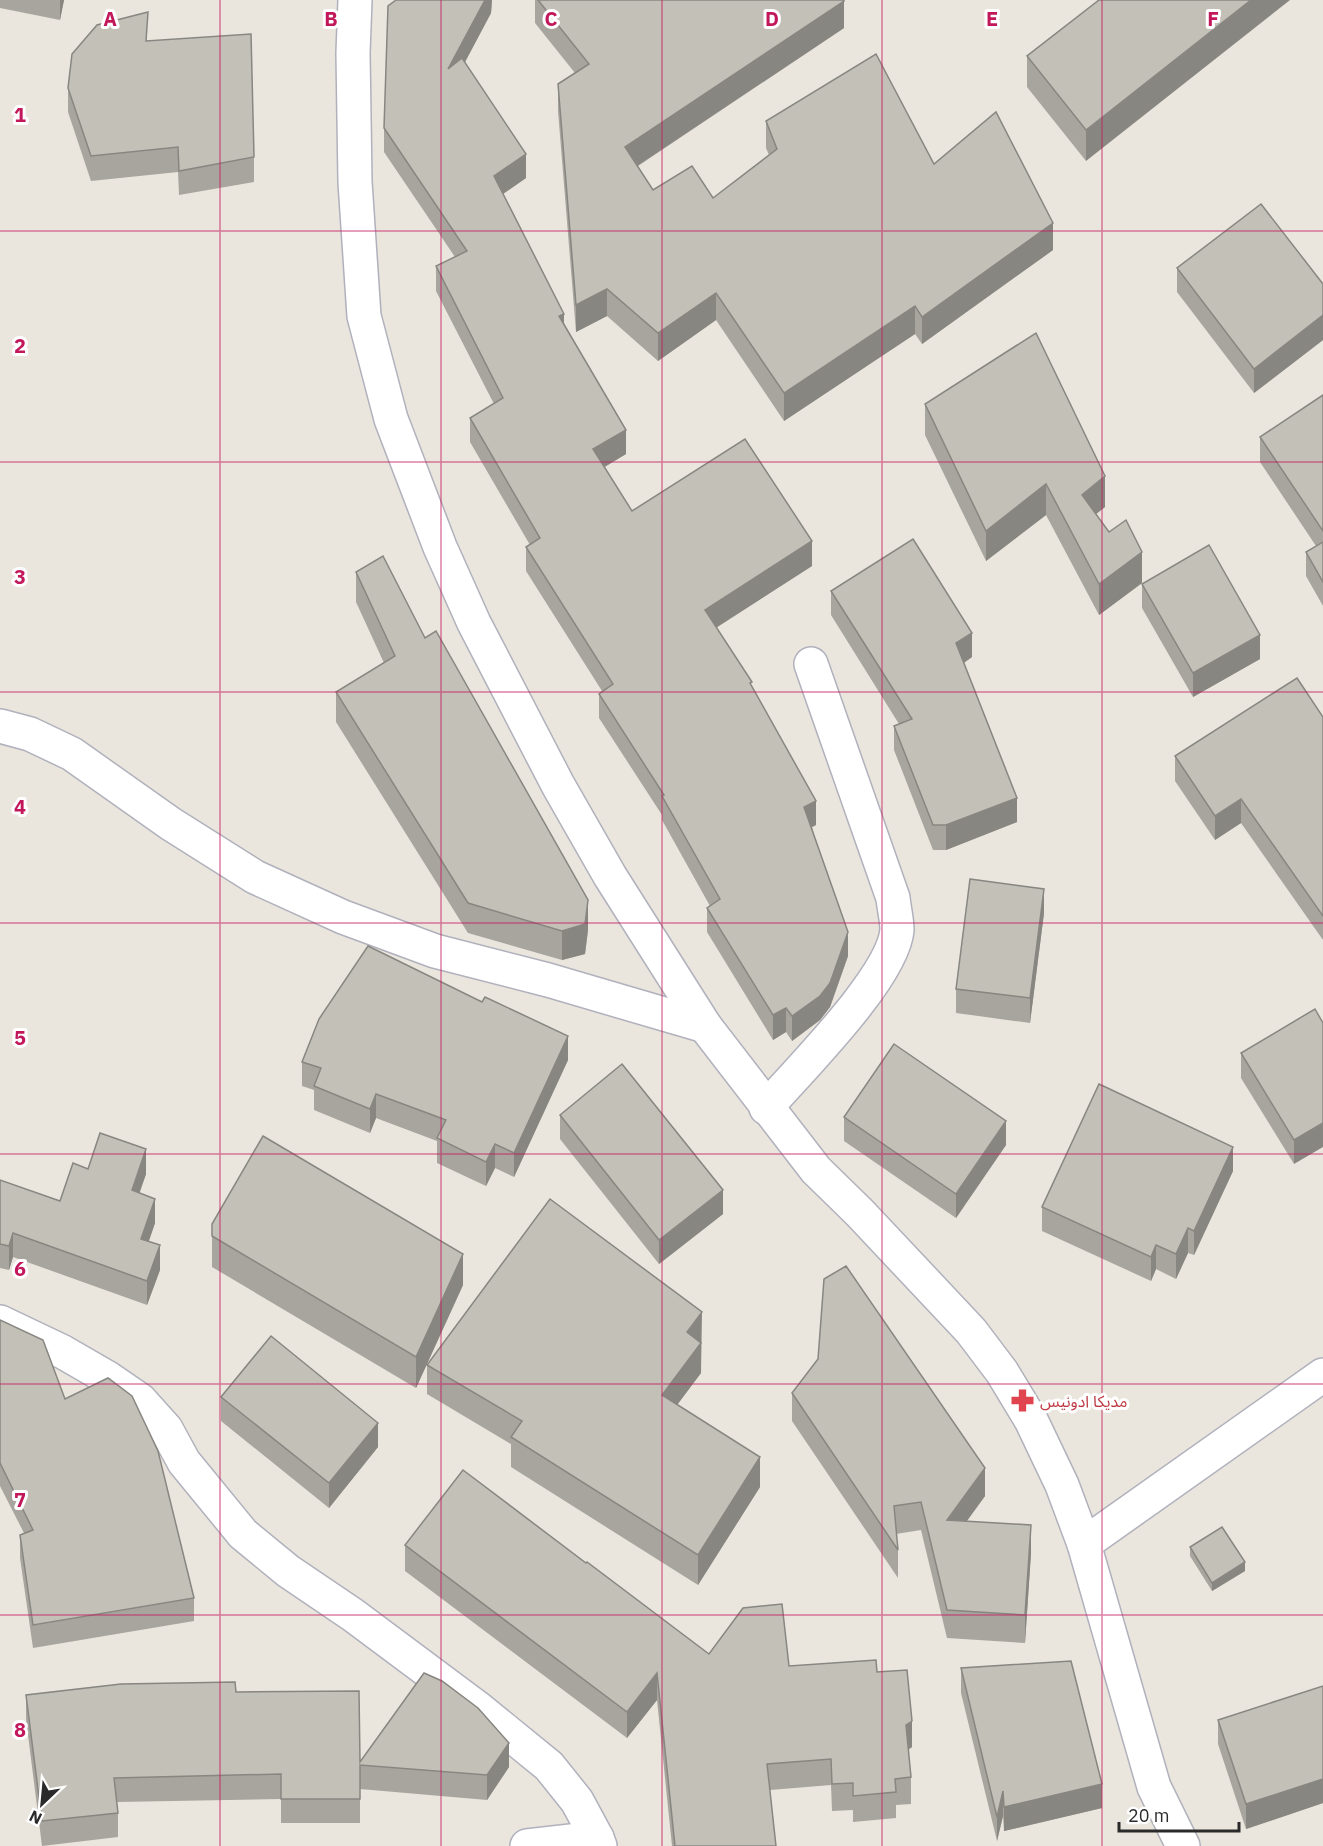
<svg xmlns="http://www.w3.org/2000/svg" width="1323" height="1846" viewBox="0 0 1323 1846" font-family="'IBM Plex Sans','Noto Sans Arabic',sans-serif">
<style>
.lines{fill:none;stroke-linecap:round;stroke-linejoin:round}
.street-casing{stroke:#b0b1bc;stroke-width:36}
.secondary-casing{stroke:#b0b1bc;stroke-width:36}
.street{stroke:#fff;stroke-width:33}
.secondary{stroke:#fff;stroke-width:33}
.wall{fill:#a8a59e}
.shaded-wall{fill:#888681}
.building{fill:#c3c0b8;stroke:#888681;stroke-width:1.5}
.grid{fill:none;stroke:#c2185b;stroke-width:1.5;stroke-opacity:0.55}
.labels{text-anchor:middle;dominant-baseline:central;stroke-width:6;stroke-linejoin:round;paint-order:stroke}
.health-label{font-size:16px;fill:#be3a42;stroke:#fff;text-anchor:start}
.grid-label{font-size:20px;text-anchor:middle;font-weight:bold;fill:#c2185b;stroke:#fff;stroke-width:6;stroke-linejoin:round;paint-order:stroke}
</style>
<rect width="100%" height="100%" fill="#eae6dd"/>
<g class="lines">
<defs>
<g id="street">
<path d="M 0,726 L 30,734 L 72,754 L 171,824 L 255,877 L 343,917 L 435,951 L 548,980 L 705,1026"/>
<path d="M 766,1108 C 799,1070 893,977 897,930 C 897,920 894,908 893,898 L 811,664"/>
<path d="M 0,1322 L 63,1352 L 108,1378 L 140,1400 L 166,1429 L 184,1462 L 243,1534 L 288,1571 L 353,1615 L 479,1709 L 549,1766 L 577,1801 L 597,1838 L 600,1846"/>
<path d="M 1084,1544 L 1323,1375"/>
<path d="M 527,1846 L 597,1838"/>
</g>
<path id="secondary" d="M 355,0 L 353,53 L 355,182 L 364,316 L 391,419 L 440,547 L 474,623 L 558,785 L 610,876 L 705,1026 L 816,1170 L 860,1213 L 971,1331 L 1002,1372 L 1031,1420 L 1062,1485 L 1084,1544 L 1154,1787 L 1183,1846"/>
</defs>
<use href="#street" class="street-casing"/>
<use href="#secondary" class="secondary-casing"/>
<use href="#street" class="street"/>
<use href="#secondary" class="secondary"/>
</g>
<g class="wall">
<path d="M 0,0 L 64,0 L 60,20 L 0,8 Z"/>
<path d="M 396,0 L 492,0 L 491,13 L 465,62 L 526,178 L 503,194 L 626,454 L 604,467 L 632,511 L 812,566 L 716,627 L 752,687 L 816,825 L 812,827 L 848,956 L 830,1007 L 820,1020 L 792,1041 L 786,1032 L 773,1040 L 707,932 L 707,908 L 710,906 L 662,820 L 662,815 L 599,718 L 599,694 L 602,691 L 526,571 L 526,547 L 530,545 L 470,442 L 470,418 L 494,404 L 436,291 L 436,266 L 455,257 L 384,152 L 384,128 Z"/>
<path d="M 535,0 L 844,0 L 844,28 L 638,166 L 653,190 L 713,198 L 769,155 L 766,148 L 766,121 L 934,164 L 1053,250 L 922,344 L 915,334 L 784,421 L 716,320 L 658,361 L 607,316 L 576,332 L 558,111 L 558,84 L 575,73 L 535,23 Z"/>
<path d="M 1099,0 L 1086,161 L 1027,87 L 1027,56 Z"/>
<path d="M 147,41 L 254,157 L 254,182 L 179,195 L 178,172 L 91,181 L 68,112 L 68,88 Z"/>
<path d="M 1177,268 L 1323,284 L 1323,340 L 1254,393 L 1177,292 Z"/>
<path d="M 1323,395 L 1323,606 L 1306,576 L 1306,552 L 1316,546 L 1260,462 L 1260,437 Z"/>
<path d="M 925,404 L 1105,507 L 1096,514 L 1142,583 L 1099,615 L 1046,515 L 986,561 L 925,435 Z"/>
<path d="M 356,572 L 425,638 L 588,930 L 585,954 L 562,960 L 468,933 L 336,722 L 336,692 L 384,663 L 356,602 Z"/>
<path d="M 1142,584 L 1260,659 L 1193,697 L 1142,608 Z"/>
<path d="M 831,591 L 972,657 L 964,663 L 1017,822 L 946,850 L 933,850 L 894,750 L 894,726 L 899,724 L 831,615 Z"/>
<path d="M 1323,717 L 1323,940 L 1241,823 L 1215,840 L 1175,781 L 1175,756 Z"/>
<path d="M 1044,913 L 1030,1023 L 956,1013 L 956,989 Z"/>
<path d="M 1315,1009 L 1294,1164 L 1241,1078 L 1241,1053 Z"/>
<path d="M 568,1060 L 514,1177 L 495,1168 L 486,1186 L 437,1163 L 437,1141 L 376,1118 L 370,1133 L 314,1110 L 314,1090 L 302,1086 L 302,1062 Z"/>
<path d="M 560,1115 L 723,1214 L 659,1264 L 560,1139 Z"/>
<path d="M 844,1117 L 1006,1145 L 956,1218 L 844,1141 Z"/>
<path d="M 88,1169 L 146,1174 L 139,1193 L 155,1223 L 149,1241 L 160,1270 L 147,1305 L 13,1257 L 9,1270 L 0,1268 L 0,1180 L 60,1201 Z"/>
<path d="M 1233,1171 L 1194,1255 L 1188,1253 L 1176,1279 L 1156,1269 L 1151,1281 L 1042,1231 L 1042,1207 Z"/>
<path d="M 212,1224 L 463,1285 L 416,1388 L 212,1267 Z"/>
<path d="M 0,1320 L 65,1399 L 194,1598 L 194,1621 L 33,1648 L 20,1558 L 20,1535 L 24,1533 L 0,1486 Z"/>
<path d="M 702,1342 L 701,1343 L 701,1373 L 677,1405 L 760,1487 L 698,1585 L 511,1467 L 511,1444 L 427,1394 L 427,1365 Z"/>
<path d="M 792,1393 L 985,1496 L 967,1521 L 1031,1553 L 1025,1643 L 947,1638 L 921,1530 L 896,1534 L 898,1550 L 898,1578 L 792,1421 Z"/>
<path d="M 221,1397 L 378,1447 L 329,1508 L 221,1421 Z"/>
<path d="M 405,1545 L 586,1563 L 709,1654 L 789,1666 L 877,1672 L 912,1747 L 908,1750 L 911,1777 L 911,1804 L 896,1805 L 896,1818 L 853,1822 L 853,1810 L 832,1811 L 831,1785 L 770,1790 L 776,1846 L 672,1846 L 657,1700 L 627,1738 L 405,1571 Z"/>
<path d="M 1190,1547 L 1245,1571 L 1212,1591 L 1190,1556 Z"/>
<path d="M 961,1668 L 1102,1808 L 1004,1831 L 1003,1816 L 997,1841 L 961,1693 Z"/>
<path d="M 1323,1686 L 1323,1803 L 1246,1829 L 1218,1744 L 1218,1720 Z"/>
<path d="M 236,1692 L 360,1762 L 509,1767 L 487,1800 L 360,1789 L 360,1823 L 281,1823 L 281,1799 L 117,1802 L 118,1813 L 118,1837 L 42,1846 L 26,1719 L 26,1695 Z"/>
</g>
<g class="shaded-wall">
<path d="M 60,0 L 64,0 L 60,20 Z"/>
<path d="M 485,0 L 492,0 L 491,13 L 448,94 L 448,69 Z"/>
<path d="M 1251,0 L 1290,0 L 1086,161 L 1086,130 Z"/>
<path d="M 844,1 L 844,28 L 625,174 L 625,147 Z"/>
<path d="M 526,154 L 526,178 L 494,200 L 494,176 Z"/>
<path d="M 1053,223 L 1053,250 L 922,344 L 922,317 Z"/>
<path d="M 607,289 L 607,316 L 576,332 L 576,305 Z"/>
<path d="M 716,293 L 716,320 L 658,361 L 658,333 Z"/>
<path d="M 915,306 L 915,334 L 784,421 L 784,393 Z"/>
<path d="M 564,314 L 564,338 L 559,316 Z"/>
<path d="M 1323,315 L 1323,340 L 1254,393 L 1254,369 Z"/>
<path d="M 626,430 L 626,454 L 593,474 L 593,449 Z"/>
<path d="M 1105,476 L 1105,507 L 1082,525 L 1082,495 Z"/>
<path d="M 1046,484 L 1046,515 L 986,561 L 986,531 Z"/>
<path d="M 812,541 L 812,566 L 705,635 L 705,610 Z"/>
<path d="M 1142,552 L 1142,583 L 1099,615 L 1099,584 Z"/>
<path d="M 972,633 L 972,657 L 956,668 L 956,643 Z"/>
<path d="M 1260,635 L 1260,659 L 1193,697 L 1193,673 Z"/>
<path d="M 1017,798 L 1017,822 L 946,850 L 946,825 Z"/>
<path d="M 1241,799 L 1241,823 L 1215,840 L 1215,816 Z"/>
<path d="M 816,801 L 816,825 L 804,831 L 804,807 Z"/>
<path d="M 1044,889 L 1044,913 L 1030,1023 L 1030,998 Z"/>
<path d="M 588,900 L 588,930 L 585,954 L 562,960 L 562,931 Z"/>
<path d="M 848,932 L 848,956 L 830,1007 L 820,1020 L 792,1041 L 792,1016 Z"/>
<path d="M 786,1008 L 786,1032 L 773,1040 L 773,1015 Z"/>
<path d="M 568,1036 L 568,1060 L 514,1177 L 514,1153 Z"/>
<path d="M 376,1094 L 376,1118 L 370,1133 L 370,1109 Z"/>
<path d="M 1006,1121 L 1006,1145 L 956,1218 L 956,1194 Z"/>
<path d="M 1323,1123 L 1323,1147 L 1294,1164 L 1294,1140 Z"/>
<path d="M 495,1144 L 495,1168 L 486,1186 L 486,1162 Z"/>
<path d="M 1233,1147 L 1233,1171 L 1194,1255 L 1194,1231 Z"/>
<path d="M 146,1149 L 146,1174 L 132,1215 L 132,1190 Z"/>
<path d="M 723,1190 L 723,1214 L 659,1264 L 659,1240 Z"/>
<path d="M 155,1199 L 155,1223 L 141,1263 L 141,1239 Z"/>
<path d="M 1188,1228 L 1188,1253 L 1176,1279 L 1176,1254 Z"/>
<path d="M 13,1233 L 13,1257 L 9,1270 L 9,1246 Z"/>
<path d="M 160,1245 L 160,1270 L 147,1305 L 147,1281 Z"/>
<path d="M 1156,1245 L 1156,1269 L 1151,1281 L 1151,1257 Z"/>
<path d="M 463,1254 L 463,1285 L 416,1388 L 416,1357 Z"/>
<path d="M 702,1312 L 701,1373 L 662,1425 L 662,1395 L 687,1332 Z"/>
<path d="M 378,1423 L 378,1447 L 329,1508 L 329,1483 Z"/>
<path d="M 760,1457 L 760,1487 L 698,1585 L 698,1555 Z"/>
<path d="M 985,1468 L 985,1496 L 947,1548 L 947,1520 Z"/>
<path d="M 1031,1525 L 1031,1553 L 1025,1643 L 1025,1615 Z"/>
<path d="M 1245,1562 L 1245,1571 L 1212,1591 L 1212,1583 Z"/>
<path d="M 657,1673 L 657,1700 L 627,1738 L 627,1712 Z"/>
<path d="M 912,1721 L 912,1747 L 906,1751 L 906,1725 Z"/>
<path d="M 509,1743 L 509,1767 L 487,1800 L 487,1775 Z"/>
<path d="M 1323,1779 L 1323,1803 L 1246,1829 L 1246,1804 Z"/>
<path d="M 1102,1784 L 1102,1808 L 1004,1831 L 1004,1807 Z"/>
<path d="M 1003,1791 L 1003,1816 L 997,1841 L 997,1817 Z"/>
</g>
<g class="building">
<path d="M 396,0 L 485,0 L 448,69 L 462,58 L 526,154 L 494,176 L 564,314 L 559,316 L 626,430 L 593,449 L 632,511 L 745,439 L 812,541 L 705,610 L 752,682 L 750,683 L 816,801 L 804,807 L 848,932 L 830,983 L 820,996 L 792,1016 L 786,1008 L 773,1015 L 707,908 L 720,899 L 662,796 L 664,795 L 599,694 L 613,684 L 526,547 L 540,538 L 470,418 L 503,398 L 436,266 L 467,251 L 384,128 L 388,6 Z"/>
<path d="M 538,0 L 844,0 L 844,1 L 625,147 L 653,190 L 692,166 L 713,198 L 777,149 L 766,121 L 876,54 L 934,164 L 996,112 L 1053,223 L 922,317 L 915,306 L 784,393 L 716,293 L 658,333 L 607,289 L 576,305 L 558,84 L 589,64 Z"/>
<path d="M 1099,0 L 1251,0 L 1086,130 L 1027,56 Z"/>
<path d="M 148,12 L 146,41 L 251,34 L 254,157 L 179,171 L 178,147 L 91,156 L 68,88 L 72,54 L 97,25 Z"/>
<path d="M 1261,204 L 1323,284 L 1323,315 L 1254,369 L 1177,268 Z"/>
<path d="M 1036,333 L 1105,476 L 1082,495 L 1109,532 L 1126,520 L 1142,552 L 1099,584 L 1046,484 L 986,531 L 925,404 Z"/>
<path d="M 1323,395 L 1323,531 L 1260,437 Z"/>
<path d="M 913,539 L 972,633 L 956,643 L 1017,798 L 946,825 L 933,825 L 894,726 L 912,719 L 831,591 Z"/>
<path d="M 1323,542 L 1323,582 L 1306,552 Z"/>
<path d="M 1209,545 L 1260,635 L 1193,673 L 1142,584 Z"/>
<path d="M 383,556 L 425,638 L 436,631 L 588,900 L 585,924 L 562,931 L 468,903 L 336,692 L 395,656 L 356,572 Z"/>
<path d="M 1297,678 L 1323,717 L 1323,916 L 1241,799 L 1215,816 L 1175,756 Z"/>
<path d="M 970,879 L 1044,889 L 1030,998 L 956,989 Z"/>
<path d="M 368,946 L 482,1002 L 485,997 L 568,1036 L 514,1153 L 495,1144 L 486,1162 L 437,1138 L 446,1120 L 376,1094 L 370,1109 L 314,1086 L 321,1068 L 302,1062 L 319,1019 Z"/>
<path d="M 1315,1009 L 1323,1023 L 1323,1123 L 1294,1140 L 1241,1053 Z"/>
<path d="M 894,1044 L 1006,1121 L 956,1194 L 844,1117 Z"/>
<path d="M 622,1064 L 723,1190 L 659,1240 L 560,1115 Z"/>
<path d="M 1099,1084 L 1233,1147 L 1194,1231 L 1188,1228 L 1176,1254 L 1156,1245 L 1151,1257 L 1042,1207 Z"/>
<path d="M 100,1133 L 146,1149 L 132,1190 L 155,1199 L 141,1239 L 160,1245 L 147,1281 L 13,1233 L 9,1246 L 0,1244 L 0,1180 L 60,1201 L 73,1163 L 88,1169 Z"/>
<path d="M 263,1136 L 463,1254 L 416,1357 L 212,1236 L 212,1224 Z"/>
<path d="M 550,1199 L 702,1312 L 687,1332 L 701,1343 L 662,1395 L 760,1457 L 698,1555 L 511,1437 L 522,1421 L 427,1365 Z"/>
<path d="M 846,1266 L 985,1468 L 947,1520 L 1031,1525 L 1025,1615 L 947,1610 L 921,1502 L 894,1506 L 898,1550 L 792,1393 L 818,1359 L 824,1279 Z"/>
<path d="M 0,1320 L 43,1340 L 65,1399 L 108,1378 L 132,1396 L 158,1451 L 194,1598 L 33,1625 L 20,1535 L 33,1530 L 0,1463 Z"/>
<path d="M 271,1336 L 378,1423 L 329,1483 L 221,1397 Z"/>
<path d="M 463,1470 L 586,1563 L 587,1562 L 709,1654 L 743,1608 L 782,1604 L 789,1666 L 876,1660 L 877,1672 L 907,1670 L 912,1721 L 906,1725 L 911,1777 L 895,1779 L 896,1792 L 853,1796 L 853,1783 L 832,1784 L 831,1759 L 767,1764 L 776,1846 L 675,1846 L 657,1673 L 627,1712 L 405,1545 Z"/>
<path d="M 1222,1527 L 1245,1562 L 1212,1583 L 1190,1547 Z"/>
<path d="M 1071,1661 L 1102,1784 L 1004,1807 L 1003,1791 L 997,1817 L 961,1668 Z"/>
<path d="M 424,1673 L 442,1681 L 478,1708 L 509,1743 L 487,1775 L 360,1765 L 360,1799 L 281,1799 L 281,1774 L 114,1778 L 118,1813 L 42,1821 L 26,1695 L 121,1684 L 235,1682 L 236,1692 L 359,1691 L 360,1762 Z"/>
<path d="M 1323,1686 L 1323,1779 L 1246,1804 L 1218,1720 Z"/>
</g>
<path class="grid" d="M 220,0 L 220,1846M 441,0 L 441,1846M 662,0 L 662,1846M 882,0 L 882,1846M 1102,0 L 1102,1846M 0,231 L 1323,231M 0,462 L 1323,462M 0,692 L 1323,692M 0,923 L 1323,923M 0,1154 L 1323,1154M 0,1384 L 1323,1384M 0,1615 L 1323,1615"/>
<defs>
<symbol id="pharmacy-bare" viewBox="-9 -9 18 18"><path d="M-2-6h4v4h4v4h-4v4h-4v-4h-4v-4h4Z" fill="#e0444e" stroke="#fff" stroke-width="2.5" paint-order="stroke"/></symbol>
</defs>
<g fill-rule="evenodd">
<use href="#pharmacy-bare" x="1006" y="1384" width="33" height="33"/>
</g>
<g class="labels">
<g class="health-label">
<text x="1040" y="1401">مديكا ادونيس</text>
</g>
</g>
<g class="grid-label">
<text x="110" y="26">A</text>
<text x="331" y="26">B</text>
<text x="551" y="26">C</text>
<text x="772" y="26">D</text>
<text x="992" y="26">E</text>
<text x="1213" y="26">F</text>
<text x="20" y="122">1</text>
<text x="20" y="353">2</text>
<text x="20" y="584">3</text>
<text x="20" y="814">4</text>
<text x="20" y="1045">5</text>
<text x="20" y="1276">6</text>
<text x="20" y="1507">7</text>
<text x="20" y="1737">8</text>
</g>
<g transform="translate(42 1804) rotate(206)" stroke="#ffffff" stroke-width="4.5" paint-order="stroke">
<path d="M0-4.5L10 22L0 15L-10 22Z" fill="#2a2a2a"/>
<text y="-9" font-size="16" font-weight="bold" text-anchor="middle" fill="#2a2a2a">N</text>
</g>
<path d="M1119 1822v9h120v-9" fill="none" stroke="#2a2a2a" stroke-width="3"/>
<text x="1128" y="1822" font-size="18" fill="#2a2a2a" stroke="#ffffff" stroke-width="4.5" paint-order="stroke">20 m</text>
</svg>
